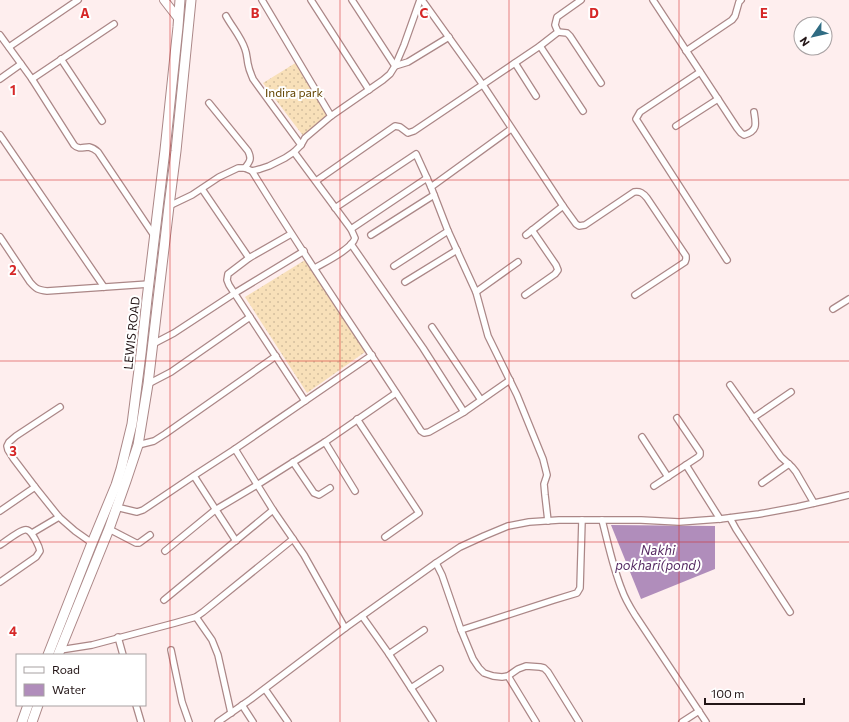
<svg xmlns="http://www.w3.org/2000/svg" width="849" height="722" viewBox="0 0 849 722" font-family="Commissioner,sans-serif">
<style>
.grass{fill:url(#grass-dots)}
.water{fill:#b08dbb}
.lines{fill:none;stroke-linecap:round;stroke-linejoin:round}
.street-casing{stroke:#ab8787;stroke-width:8}
.secondary-casing{stroke:#ab8787;stroke-width:10}
.primary-casing{stroke:#ab8787;stroke-width:11}
.street{stroke:#fff;stroke-width:5.5}
.secondary{stroke:#fff;stroke-width:8}
.primary{stroke:#fff;stroke-width:9}
.grid{fill:none;stroke:#d62828;stroke-width:1;stroke-opacity:0.55}
.labels{text-anchor:middle;dominant-baseline:central;stroke-width:4;stroke-linejoin:round;paint-order:stroke}
.park-label{font-size:12px;fill:#634401;stroke:#fff}
.street-label{font-size:12px;fill:#231516;stroke:#fff}
.water-label{font-size:13px;font-style:italic;fill:#552962;stroke:#fff}
.grid-label{font-size:13px;text-anchor:middle;font-weight:bold;fill:#d62828;stroke:#fff;stroke-width:4;stroke-linejoin:round;paint-order:stroke}
</style>
<defs>
<pattern id="grass-dots" width="8" height="8" patternUnits="userSpaceOnUse"><rect width="8" height="8" fill="#f8e0b9"/><path d="M2 2h.1M6 6h.1" fill="none" stroke="#d4bf9e" stroke-width="1.8" stroke-linecap="round"/></pattern>
</defs>
<rect width="100%" height="100%" fill="#feeeee"/>
<g class="grass">
<path d="M 297,62 L 330,113 L 304,137 L 263,83 Z"/>
<path d="M 305,260 L 365,352 L 307,393 L 245,297 Z"/>
</g>
<path class="water" d="M 611,525 L 715,526 L 715,569 L 641,599 Z"/>
<g class="lines">
<defs>
<g id="street">
<path d="M 262,0 L 331,116"/>
<path d="M 311,0 L 369,90"/>
<path d="M 352,0 L 395,66 L 408,62 L 449,37"/>
<path d="M 422,0 L 483,85 L 563,206 L 576,224 L 579,226 L 585,225 L 634,192 C 640,191 643,193 647,198 L 686,256 L 686,259 L 685,262 L 635,295"/>
<path d="M 653,0 L 737,128 L 741,133 L 744,135 C 758,131 756,124 754,112"/>
<path d="M 226,16 C 232,27 241,37 245,49 C 247,54 247,59 248,64 C 249,70 251,74 253,79 L 301,145"/>
<path d="M 558,32 L 567,33 L 570,36 L 601,83"/>
<path d="M 0,35 L 32,79 L 74,145 C 79,150 83,147 89,147 C 93,148 96,150 98,152 L 155,237"/>
<path d="M 540,46 L 583,111"/>
<path d="M 9,47 L 78,0"/>
<path d="M 686,51 L 732,20 L 735,16 L 739,2 L 741,0"/>
<path d="M 61,59 L 102,121"/>
<path d="M 515,63 L 536,96"/>
<path d="M 700,72 L 640,112 L 636,119 L 638,122 L 727,260"/>
<path d="M 0,79 L 21,64"/>
<path d="M 32,79 L 114,24"/>
<path d="M 209,103 L 248,151 C 252,159 250,161 245,168"/>
<path d="M 676,126 L 718,99"/>
<path d="M 0,135 L 104,287"/>
<path d="M 294,152 L 351,229 L 355,238 C 352,249 325,262 315,268"/>
<path d="M 252,171 C 306,259 365,344 421,431 L 424,433 L 429,432 L 464,412 L 510,380"/>
<path d="M 316,181 L 395,126 L 400,127 L 408,133 L 414,131 L 540,46 L 558,32 L 555,25 L 557,17 L 581,0"/>
<path d="M 431,187 L 511,129"/>
<path d="M 202,189 L 249,258"/>
<path d="M 169,206 L 192,195 L 219,177 L 238,168 L 245,168 L 252,171 L 260,169 L 269,166 L 285,158 L 294,152 L 301,145 L 305,138 L 331,116 L 383,80 L 390,74 L 395,66 L 404,45 L 420,0"/>
<path d="M 335,208 L 416,154 L 431,187 L 448,231 L 476,292 L 488,336 L 517,395 L 543,459 L 547,475 L 544,484 L 545,495 L 548,521"/>
<path d="M 351,229 L 427,178"/>
<path d="M 291,234 L 249,258 L 228,274 L 227,280 L 229,285 L 305,401"/>
<path d="M 371,235 L 434,195"/>
<path d="M 526,235 L 563,206"/>
<path d="M 0,237 L 30,282 C 36,289 38,290 47,291 L 149,284"/>
<path d="M 351,244 L 423,348 L 464,412"/>
<path d="M 394,266 L 448,231"/>
<path d="M 405,282 L 457,250"/>
<path d="M 476,292 L 518,262"/>
<path d="M 525,295 L 555,274 L 558,270 L 556,265 L 532,230"/>
<path d="M 833,309 L 849,299"/>
<path d="M 432,327 L 481,400"/>
<path d="M 153,344 L 174,333 L 235,293 L 304,251"/>
<path d="M 148,384 L 171,372 L 250,317"/>
<path d="M 730,385 L 781,457 L 792,467 L 796,472 L 814,503"/>
<path d="M 60,407 L 16,436 L 9,442 L 7,446 L 8,450 L 13,458 L 35,487 L 59,517 L 75,531 L 92,543"/>
<path d="M 753,418 L 791,392"/>
<path d="M 357,419 L 419,513 L 385,537"/>
<path d="M 642,437 L 668,477"/>
<path d="M 325,442 L 355,491"/>
<path d="M 138,445 L 154,441 L 165,434 L 276,356"/>
<path d="M 235,449 L 273,510 L 304,555 L 345,628"/>
<path d="M 293,462 L 314,493 L 319,495 L 330,488"/>
<path d="M 686,465 L 720,519"/>
<path d="M 194,476 L 236,541"/>
<path d="M 762,483 L 789,464"/>
<path d="M 654,486 L 698,457 L 700,455 L 700,452 L 677,418"/>
<path d="M 116,507 L 137,512 L 143,510 L 195,475 L 235,449 L 372,355"/>
<path d="M 0,511 L 35,487"/>
<path d="M 730,518 L 736,529 L 790,612"/>
<path d="M 602,520 C 608,543 613,568 622,590 C 625,599 630,607 635,615 L 706,722"/>
<path d="M 109,529 L 136,543 L 139,543 L 150,535"/>
<path d="M 32,533 L 59,517"/>
<path d="M 0,545 C 5,542 22,528 27,530 C 31,531 33,536 35,539 C 37,543 39,546 40,551 L 36,557 L 0,582"/>
<path d="M 165,551 L 215,510 L 257,485 L 325,442 L 396,393"/>
<path d="M 436,563 L 442,575 L 461,630 L 473,659 L 479,668 L 484,673 L 493,676 L 502,677 L 508,676 L 518,669 L 526,666 L 540,667 L 544,668 L 548,672 L 579,722"/>
<path d="M 164,600 L 273,510"/>
<path d="M 362,616 L 389,654 L 433,722"/>
<path d="M 196,617 L 212,640 L 218,655 L 231,713"/>
<path d="M 461,630 L 554,600 L 577,593 L 580,588 L 582,520"/>
<path d="M 118,637 L 123,655"/>
<path d="M 60,650 L 92,645 L 175,623 L 196,617 L 203,612 L 293,539"/>
<path d="M 171,650 L 182,702 L 189,722"/>
<path d="M 389,654 L 424,630"/>
<path d="M 508,676 L 536,722"/>
<path d="M 411,688 L 440,669"/>
<path d="M 265,689 L 288,722"/>
<path d="M 136,705 L 141,722"/>
<path d="M 242,705 L 253,722"/>
<path d="M 218,722 L 251,699 L 345,628 L 436,563 L 460,547 L 484,536 L 508,526 L 529,522 L 559,520 L 641,520 L 679,522 L 720,519 L 759,514 L 797,507 L 828,500 L 849,495"/>
<path d="M 682,722 L 699,711"/>
</g>
<path id="secondary" d="M 164,0 L 178,18"/>
<g id="primary">
<path d="M 48,655 L 92,543 L 116,485 L 121,469 L 132,424 L 141,354 L 147,299 L 165,150 L 178,27 L 180,0"/>
<path d="M 58,655 L 109,529 L 126,481 L 138,445 L 148,384 L 169,206 L 176,151 L 191,0"/>
<path d="M 22,722 L 28,705"/>
<path d="M 32,722 L 38,705"/>
</g>
</defs>
<use href="#street" class="street-casing"/>
<use href="#secondary" class="secondary-casing"/>
<use href="#primary" class="primary-casing"/>
<use href="#street" class="street"/>
<use href="#secondary" class="secondary"/>
<use href="#primary" class="primary"/>
</g>
<path class="grid" d="M 170,0 L 170,722M 340,0 L 340,722M 509,0 L 509,722M 679,0 L 679,722M 0,180 L 849,180M 0,361 L 849,361M 0,542 L 849,542"/>
<g class="labels">
<g class="park-label">
<text x="294" y="92">Indira park</text>
</g>
<g class="street-label">
<text transform="translate(131 333) rotate(-84)">LEWIS ROAD</text>
</g>
<g class="water-label">
<text x="658" y="550">Nakhi<tspan x="658" dy="15">pokhari(pond)</tspan></text>
</g>
</g>
<g class="grid-label">
<text x="85" y="18">A</text>
<text x="255" y="18">B</text>
<text x="424" y="18">C</text>
<text x="594" y="18">D</text>
<text x="764" y="18">E</text>
<text x="13" y="95">1</text>
<text x="13" y="275">2</text>
<text x="13" y="456">3</text>
<text x="13" y="636">4</text>
</g>
<rect x="16" y="654" width="130" height="52" fill="#ffffff" stroke="#a7a1a2"/>
<rect x="24" y="667" width="20" height="6" fill="#ffffff" stroke="#a7a1a2"/>
<text x="52" y="674" font-size="12" fill="#231516">Road</text>
<rect x="24" y="684" width="20" height="12" fill="#b08dbb" stroke="#a7a1a2"/>
<text x="52" y="694" font-size="12" fill="#231516">Water</text>
<g transform="translate(813 36) rotate(236)"><circle r="19" fill="#ffffff" stroke="#a7a1a2"/>
<path d="M0-3L7 15L0 10L-7 15Z" fill="#306c83"/>
<text y="-6" font-size="11" font-weight="bold" text-anchor="middle" fill="#231516">N</text>
</g>
<path d="M705 698v6h99v-6" fill="none" stroke="#231516" stroke-width="2"/>
<text x="711" y="698" font-size="12" fill="#231516" stroke="#ffffff" stroke-width="3" paint-order="stroke">100 m</text>
</svg>
